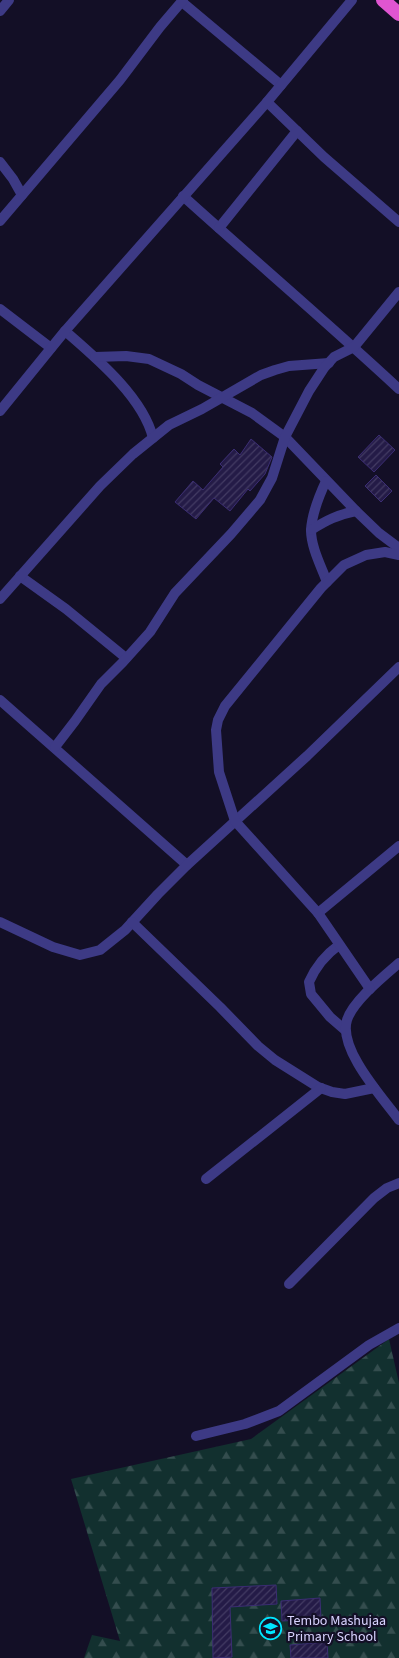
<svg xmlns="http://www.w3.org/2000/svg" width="399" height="1658" viewBox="0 0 399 1658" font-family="'Source Sans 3',sans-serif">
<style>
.forest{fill:url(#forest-firs)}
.building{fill:url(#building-hatch);stroke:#3b2d73}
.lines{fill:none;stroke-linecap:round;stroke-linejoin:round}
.minor{stroke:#3d3a85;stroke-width:10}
.trunk{stroke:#e055d1;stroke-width:14}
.labels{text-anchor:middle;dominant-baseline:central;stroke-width:4.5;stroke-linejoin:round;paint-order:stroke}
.poi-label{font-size:14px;fill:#d9d4ff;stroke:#130f26;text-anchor:start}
</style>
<defs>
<pattern id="forest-firs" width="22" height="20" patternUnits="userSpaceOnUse" patternTransform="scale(1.25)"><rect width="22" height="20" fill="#12302f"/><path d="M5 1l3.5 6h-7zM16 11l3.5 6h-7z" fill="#344d4e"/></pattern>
<pattern id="building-hatch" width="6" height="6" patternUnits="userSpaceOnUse" patternTransform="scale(1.25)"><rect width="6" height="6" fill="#241b47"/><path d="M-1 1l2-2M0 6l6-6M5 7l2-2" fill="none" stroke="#433b63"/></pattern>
</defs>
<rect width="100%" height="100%" fill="#130f26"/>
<path class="forest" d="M 389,1339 L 399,1383 L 399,1658 L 84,1658 L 92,1635 L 120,1641 L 71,1479 L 251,1439 Z"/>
<g class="building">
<path d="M 379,435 L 395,450 L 374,472 L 358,457 Z"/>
<path d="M 251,439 L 272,457 L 265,474 L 250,491 L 248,489 L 230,511 L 214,498 L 196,519 L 175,502 L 193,481 L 203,490 L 223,467 L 220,464 L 234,449 L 240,455 Z"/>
<path d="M 376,475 L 392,491 L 381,502 L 365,486 Z"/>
<path d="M 276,1585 L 277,1604 L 230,1607 L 232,1657 L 213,1658 L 212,1588 Z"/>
<path d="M 320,1598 L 321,1619 L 282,1621 L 281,1601 Z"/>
<path d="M 327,1642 L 328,1658 L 291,1658 L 290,1645 Z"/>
</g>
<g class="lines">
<g class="minor">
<path d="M 182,2 L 281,85"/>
<path d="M 0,11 L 9,0"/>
<path d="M 267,102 L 324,157 L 399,222"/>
<path d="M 0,162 L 13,179 L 22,195"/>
<path d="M 183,196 C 255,261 328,323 399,389"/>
<path d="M 0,221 L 120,80 L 160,27 L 183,0"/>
<path d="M 219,228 L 297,131"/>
<path d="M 0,309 L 51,348"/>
<path d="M 65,331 C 96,358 143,397 153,438"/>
<path d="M 95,357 L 126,356 L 149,359 L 181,374 L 198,385 L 252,413 L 285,437 L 356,511 L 379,533 L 399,548"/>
<path d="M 0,411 L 65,331 L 267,102 L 352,0"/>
<path d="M 326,481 C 319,496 312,513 311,530 C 311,547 321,566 327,582"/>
<path d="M 311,530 C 327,520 337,515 356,511"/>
<path d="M 20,576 L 66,609 L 126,658"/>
<path d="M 0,599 L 100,486 L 133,454 L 169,425 L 202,409 L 261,375 L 275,370 L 289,366 L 329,363"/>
<path d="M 0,700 L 187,865"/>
<path d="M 55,747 L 75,721 L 101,684 L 123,662 L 150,632 L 175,593 L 231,534 L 260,500 L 272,478 L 285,437 L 309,391 L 324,368 L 334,357 L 354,347 L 399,292"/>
<path d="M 318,913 L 399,846"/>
<path d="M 0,922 L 53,947 L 80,955 L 100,950 L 125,930 L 158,894 L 187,865 L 307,756 L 399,667"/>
<path d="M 132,922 L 220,1007 L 258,1046 L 275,1060 L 318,1087 L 332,1092 L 345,1094 L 374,1088"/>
<path d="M 339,945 C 325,955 316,966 309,982 L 311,994 L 330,1017 L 345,1030"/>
<path d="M 399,963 C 384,976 353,1001 347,1020 C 338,1049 382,1097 399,1120"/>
<path d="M 370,989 L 318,913 L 235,821 L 219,772 L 216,730 L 218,720 L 225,706 L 321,588 L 344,565 L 366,555 L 385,552 L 399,555"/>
<path d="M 206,1179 L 321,1088"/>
<path d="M 289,1284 L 374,1198 L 387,1188 L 399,1183"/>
<path d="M 196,1436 L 245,1424 L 279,1411 L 369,1345 L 399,1328"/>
</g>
<path class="trunk" d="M 383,0 L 399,14"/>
</g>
<defs>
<symbol id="school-ring" viewBox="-11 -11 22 22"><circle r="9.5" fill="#130f26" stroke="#00e5ff" stroke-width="1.5"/><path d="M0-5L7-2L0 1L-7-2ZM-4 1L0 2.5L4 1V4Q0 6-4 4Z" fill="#00e5ff"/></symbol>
</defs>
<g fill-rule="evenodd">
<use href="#school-ring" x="258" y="1616" width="25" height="25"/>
</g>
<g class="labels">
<g class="poi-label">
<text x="287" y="1621">Tembo Mashujaa<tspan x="287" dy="16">Primary School</tspan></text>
</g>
</g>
</svg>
